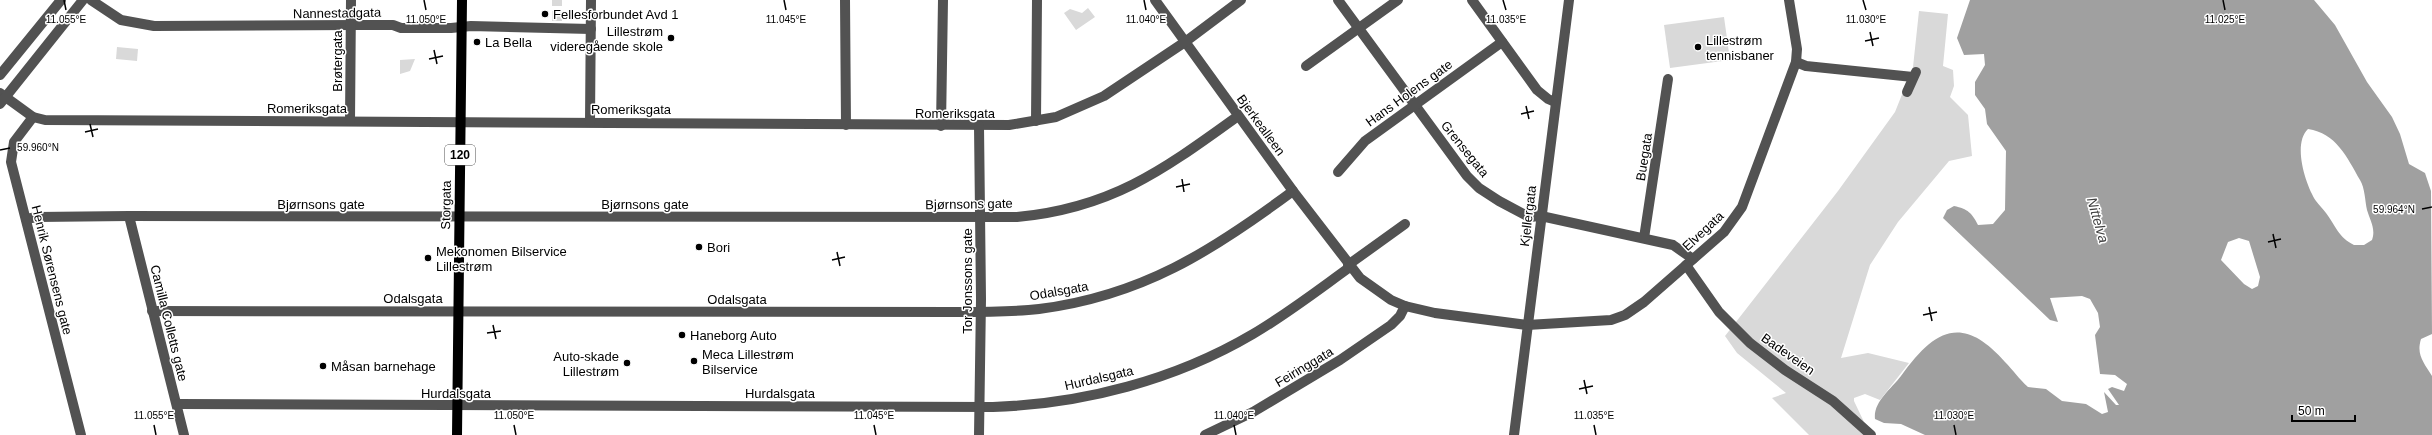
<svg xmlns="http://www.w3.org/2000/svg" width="2432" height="435" viewBox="0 0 2432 435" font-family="Arial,sans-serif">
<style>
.green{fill:#d9d9d9}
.water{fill:#a0a0a0;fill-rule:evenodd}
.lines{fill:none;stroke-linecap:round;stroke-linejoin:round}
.minor-tunnel{stroke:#d9d9d9;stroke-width:10;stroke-dasharray:10 5;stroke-linecap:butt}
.minor{stroke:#525252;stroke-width:10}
.major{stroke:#000;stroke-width:10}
.ticks{fill:none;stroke:#000;stroke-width:1.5}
.poi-dot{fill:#000;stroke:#fff;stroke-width:1.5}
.labels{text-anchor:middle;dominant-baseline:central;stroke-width:3;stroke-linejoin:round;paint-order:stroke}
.shield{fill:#fff;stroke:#4c4c4c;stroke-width:1}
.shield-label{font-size:12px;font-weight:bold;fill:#000}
.street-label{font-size:13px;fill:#000;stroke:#fff}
.poi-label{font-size:13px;fill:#000;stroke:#fff;text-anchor:start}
.water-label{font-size:14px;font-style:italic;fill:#414141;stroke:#fff}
.ticks-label{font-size:10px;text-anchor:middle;fill:#000;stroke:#fff;stroke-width:3;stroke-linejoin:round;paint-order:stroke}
</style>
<rect width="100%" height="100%" fill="#fff"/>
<g class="green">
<path d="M 1088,8 L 1095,17 L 1076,30 L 1064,13 L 1070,9 L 1082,13 Z"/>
<path d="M 1919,11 L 1948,14 L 1943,66 L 1953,70 L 1954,86 L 1950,97 L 1968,115 L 1972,156 L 1949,161 L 1898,222 L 1870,265 L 1841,358 L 1868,353 L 1909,363 L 1880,400 L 1865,394 L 1854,398 L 1854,401 L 1864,422 L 1875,435 L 1809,435 L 1772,398 L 1786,393 L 1737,353 L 1725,336 L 1838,191 L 1895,112 L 1913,67 Z"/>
<path d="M 1724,17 L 1730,60 L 1670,68 L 1664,25 Z"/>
<path d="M 117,47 L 138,49 L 137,61 L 116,59 Z"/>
<path d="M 415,59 L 410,71 L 400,74 L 400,60 Z"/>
</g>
<path class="water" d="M 1970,0 L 2314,0 L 2335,25 L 2367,82 L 2392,117 L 2400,134 L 2409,164 L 2425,173 L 2431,191 L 2432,334 L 2421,339 C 2416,355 2424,363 2432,376 C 2432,380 2432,426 2432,435 L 1925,435 L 1901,424 L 1884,423 L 1875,419 C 1873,402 1891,389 1901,376 C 1934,330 1962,313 2005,362 C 2013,370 2019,379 2028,387 L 2046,389 L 2062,401 L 2086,404 L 2102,414 L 2108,412 L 2104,392 L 2116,405 L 2119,405 L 2108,389 L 2112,387 L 2124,391 L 2127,384 L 2115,375 L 2100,374 L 2095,335 L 2100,327 L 2098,313 L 2090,299 L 2082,296 L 2050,298 L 2058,322 L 2050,320 L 1943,218 L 1947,210 L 1954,206 C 1968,209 1972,213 1978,225 L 1993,224 L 2005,210 L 2006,151 L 1987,124 L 1985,109 L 1975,95 L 1975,82 L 1985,65 L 1984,54 L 1964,55 L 1957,38 ZM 2308,129 C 2336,133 2347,157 2360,180 C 2365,188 2365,201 2367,210 C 2370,220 2376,229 2372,240 L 2364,245 L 2354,245 C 2339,238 2335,225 2326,213 C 2323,209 2319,205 2316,201 C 2306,186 2292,144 2308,129 ZM 2239,238 L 2249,241 L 2260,277 L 2258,286 L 2252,289 L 2244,284 L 2221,260 L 2228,242 Z"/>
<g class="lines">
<path class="minor-tunnel" d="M 557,21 L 557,0"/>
<g class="minor">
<path d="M 91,0 L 121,20 L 154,26 L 359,25 L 393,25 L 401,28 L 451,28 L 471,26 L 591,29"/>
<path d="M 845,0 L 846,125"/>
<path d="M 1155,0 L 1293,191 L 1360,278 L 1391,300 L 1405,306 L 1435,313 L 1527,325 L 1611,320 L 1625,315 L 1644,302 L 1724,232 L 1742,207 L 1796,62 L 1797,49 L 1789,0"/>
<path d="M 1338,0 L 1467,176 L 1479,188 L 1499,201 L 1529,217 L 1541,216 L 1673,245 L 1693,259"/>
<path d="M 1472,0 L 1537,90 L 1548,99 L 1555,102"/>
<path d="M 1796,62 L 1806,66 L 1913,77"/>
<path d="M 1306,66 L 1398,0"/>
<path d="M 0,75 L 61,0"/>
<path d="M 1907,92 L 1916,72"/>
<path d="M 0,93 L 33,117 L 45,120 L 1009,125 L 1056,117 L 1104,96 L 1185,42 L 1241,0"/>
<path d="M 0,104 L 83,0"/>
<path d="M 33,117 L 14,142 L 11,162 L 81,435"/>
<path d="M 350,121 L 351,0"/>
<path d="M 1036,121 L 1037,0"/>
<path d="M 590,122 L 591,0"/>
<path d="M 941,126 L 943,0"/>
<path d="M 1338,172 L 1365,141 L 1502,42"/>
<path d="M 129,216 L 184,435"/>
<path d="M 26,219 L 37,217 L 129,216 L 1017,217 C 1112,208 1163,170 1238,116"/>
<path d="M 1644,238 L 1668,79"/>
<path d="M 1348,265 L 1405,224"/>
<path d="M 1686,265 L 1719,312 L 1750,343 L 1785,370 L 1833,401 L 1871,435"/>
<path d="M 152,311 L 957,312 C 984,312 1012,312 1039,309 C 1142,296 1212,251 1293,191"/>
<path d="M 177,404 L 993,407 C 1083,404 1175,380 1253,334 C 1287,314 1318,290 1350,267"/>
<path d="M 979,435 L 981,299 L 979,126"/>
<path d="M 1205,435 L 1253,412 L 1340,360 L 1391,325 L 1400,316 L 1405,306"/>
<path d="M 1514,435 L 1569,0"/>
</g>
<path class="major" d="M 457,435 L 462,0"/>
</g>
<path class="ticks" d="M 64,0 L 66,10M 424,0 L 426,10M 784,0 L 786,10M 1144,0 L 1146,10M 1503,0 L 1506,10M 1863,0 L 1866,10M 2223,0 L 2225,10M 1870,32 L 1873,46M 1865,41 L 1879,38M 434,50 L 437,64M 429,59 L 443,56M 1526,106 L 1529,119M 1521,114 L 1534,111M 90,124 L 93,137M 85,132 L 98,129M 0,150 L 10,148M 1182,179 L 1184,192M 1176,187 L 1190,184M 2422,209 L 2432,207M 2273,234 L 2276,248M 2268,242 L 2281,239M 837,252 L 840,266M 832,260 L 845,257M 1929,307 L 1932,321M 1923,315 L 1937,312M 493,325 L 496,339M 487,333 L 501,331M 1584,380 L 1587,394M 1579,389 L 1593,386M 154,425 L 156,435M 514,425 L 516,435M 874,425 L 876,435M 1234,425 L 1236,435M 1594,425 L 1596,435M 1954,425 L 1956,435"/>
<g class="poi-dot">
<circle cx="545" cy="14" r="4"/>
<circle cx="671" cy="38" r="4"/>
<circle cx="477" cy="42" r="4"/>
<circle cx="1698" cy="47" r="4"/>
<circle cx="699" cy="247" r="4"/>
<circle cx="428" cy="258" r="4"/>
<circle cx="682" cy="335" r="4"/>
<circle cx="694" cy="361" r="4"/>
<circle cx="627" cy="363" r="4"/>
<circle cx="323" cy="366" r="4"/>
</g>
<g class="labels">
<rect class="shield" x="445" y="145" width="30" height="20" rx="3"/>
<g class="shield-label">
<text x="460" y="155">120</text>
</g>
<g class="street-label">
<text transform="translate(337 13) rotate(-1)">Nannestadgata</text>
<text transform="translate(337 61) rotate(-90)">Brøtergata</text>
<text transform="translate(1409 93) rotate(-36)">Hans Holens gate</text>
<text x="307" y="108">Romeriksgata</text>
<text x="631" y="109">Romeriksgata</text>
<text x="955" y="113">Romeriksgata</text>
<text transform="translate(1261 125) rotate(54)">Bjerkealleen</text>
<text transform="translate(1465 149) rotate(51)">Grensegata</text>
<text transform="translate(1644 157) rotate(-81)">Buegata</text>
<text x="321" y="204">Bjørnsons gate</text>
<text x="645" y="204">Bjørnsons gate</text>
<text transform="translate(969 204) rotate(-1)">Bjørnsons gate</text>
<text transform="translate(446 205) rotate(-89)">Storgata</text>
<text transform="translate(1528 216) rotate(-83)">Kjellergata</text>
<text transform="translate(1703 231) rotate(-43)">Elvegata</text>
<text transform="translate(52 270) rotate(76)">Henrik Sørensens gate</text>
<text transform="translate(967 281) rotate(-90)">Tor Jonssons gate</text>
<text transform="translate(1059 291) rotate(-10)">Odalsgata</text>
<text x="413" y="298">Odalsgata</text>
<text x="737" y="299">Odalsgata</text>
<text transform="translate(169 323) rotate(76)">Camilla Colletts gate</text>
<text transform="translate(1788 354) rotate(35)">Badeveien</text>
<text transform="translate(1304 367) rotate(-31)">Feiringgata</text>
<text transform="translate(1099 378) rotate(-13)">Hurdalsgata</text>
<text x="456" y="393">Hurdalsgata</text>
<text x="780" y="393">Hurdalsgata</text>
</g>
<g class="poi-label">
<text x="553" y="14">Fellesforbundet Avd 1</text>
<text x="663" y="31" text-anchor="end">Lillestrøm<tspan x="663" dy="15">videregående skole</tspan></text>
<text x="1706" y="40">Lillestrøm<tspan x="1706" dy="15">tennisbaner</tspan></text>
<text x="485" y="42">La Bella</text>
<text x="707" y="247">Bori</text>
<text x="436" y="251">Mekonomen Bilservice<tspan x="436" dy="15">Lillestrøm</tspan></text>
<text x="690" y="335">Haneborg Auto</text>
<text x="702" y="354">Meca Lillestrøm<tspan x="702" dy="15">Bilservice</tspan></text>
<text x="619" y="356" text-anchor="end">Auto-skade<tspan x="619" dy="15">Lillestrøm</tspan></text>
<text x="331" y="366">Måsan barnehage</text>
</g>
<g class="water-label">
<text transform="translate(2098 220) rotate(74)">Nittelva</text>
</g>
</g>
<g class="ticks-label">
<text x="66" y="23">11.055°E</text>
<text x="426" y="23">11.050°E</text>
<text x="786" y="23">11.045°E</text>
<text x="1146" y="23">11.040°E</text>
<text x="1506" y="23">11.035°E</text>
<text x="1866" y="23">11.030°E</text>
<text x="2225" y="23">11.025°E</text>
<text x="38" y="151">59.960°N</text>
<text x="2394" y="213">59.964°N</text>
<text x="154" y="419">11.055°E</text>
<text x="514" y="419">11.050°E</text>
<text x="874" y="419">11.045°E</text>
<text x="1234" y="419">11.040°E</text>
<text x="1594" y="419">11.035°E</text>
<text x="1954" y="419">11.030°E</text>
</g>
<path d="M2292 415v6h63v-6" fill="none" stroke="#000000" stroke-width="2"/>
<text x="2298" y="415" font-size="12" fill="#000000" stroke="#ffffff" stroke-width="3" paint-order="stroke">50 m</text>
</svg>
